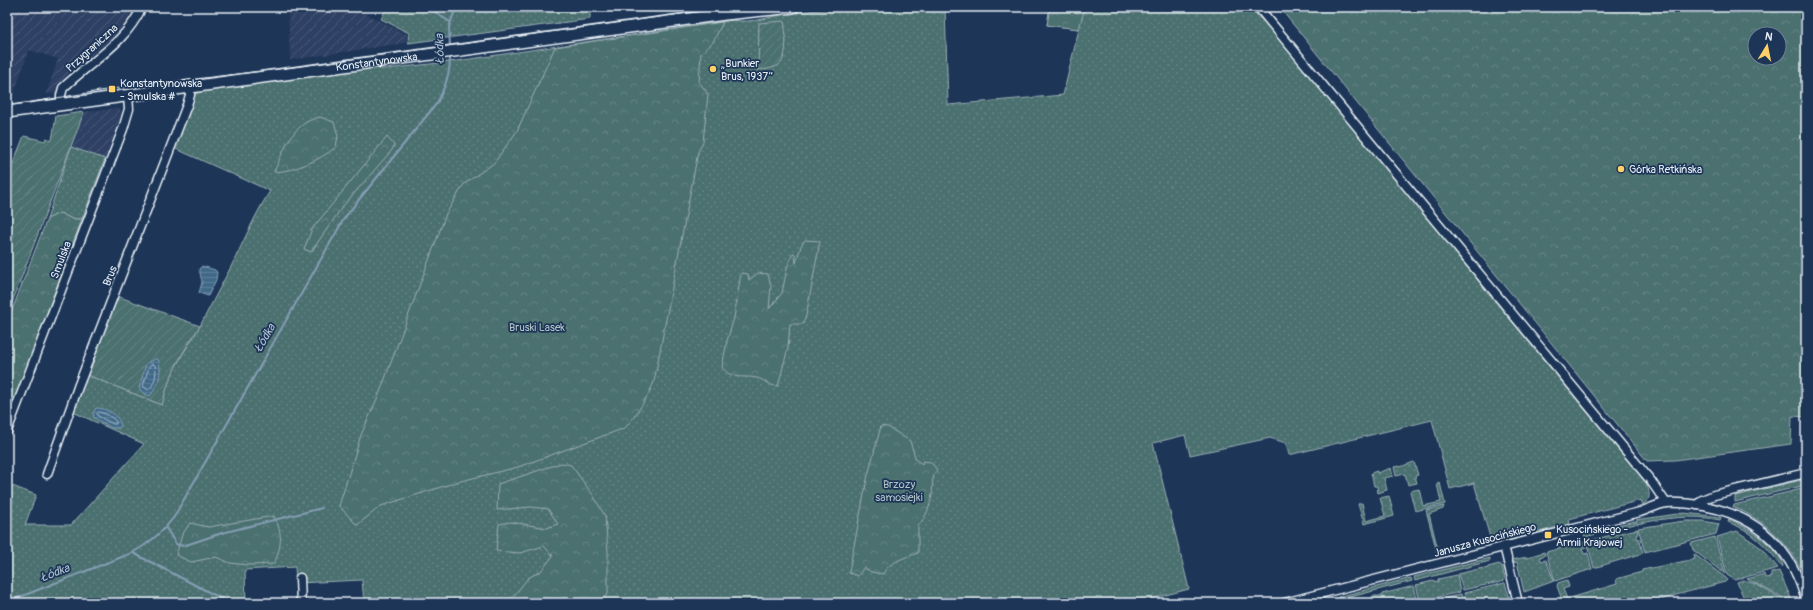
<svg xmlns="http://www.w3.org/2000/svg" width="1813" height="610" viewBox="0 0 1813 610" font-family="Pangolin,sans-serif">
<style>
.industrial{fill:url(#industrial-furrows)}
.grass{fill:url(#grass-dots);stroke:#9ab0b4}
.forest{fill:url(#forest-crowns);stroke:#9ab0b4;fill-rule:evenodd}
.garden{fill:url(#garden-furrows);stroke:#9ab0b4}
.water{fill:url(#water-rules);stroke:#849fb5}
.lines{fill:none;stroke-linecap:round;stroke-linejoin:round}
.shore{stroke:#a5bbcb;stroke-width:1}
.stream{stroke:#849fb5;stroke-width:2}
.minor-casing{stroke:#e8f1f8;stroke-width:11}
.major-casing{stroke:#e8f1f8;stroke-width:14}
.minor{stroke:#1d3557;stroke-width:8}
.major{stroke:#1d3557;stroke-width:11}
.tram{stroke:#e8f1f8;stroke-width:1}
.poi-dot{fill:#ffd166;stroke:#1d3557;stroke-width:1.5}
.labels{text-anchor:middle;dominant-baseline:central;stroke-width:3.5;stroke-linejoin:round;paint-order:stroke}
.street-label{font-size:11px;fill:#e8f1f8;stroke:#1d3557}
.poi-label{font-size:11px;fill:#e8f1f8;stroke:#1d3557;text-anchor:start}
.park-label{font-size:11px;fill:#b1c4c8;stroke:#1d3557}
.water-label{font-size:12px;font-style:italic;fill:#aec1d1;stroke:#1d3557}
</style>
<defs>
<pattern id="industrial-furrows" width="10" height="10" patternUnits="userSpaceOnUse"><rect width="10" height="10" fill="#2d4164"/><path d="M-1 1l2-2M0 10L10 0M9 11l2-2" fill="none" stroke="#4b5d7b"/></pattern>
<pattern id="grass-dots" width="8" height="8" patternUnits="userSpaceOnUse"><rect width="8" height="8" fill="#4c6f70"/><path d="M2 2h.1M6 6h.1" fill="none" stroke="#668485" stroke-width="1.8" stroke-linecap="round"/></pattern>
<pattern id="forest-crowns" width="20" height="18" patternUnits="userSpaceOnUse"><rect width="20" height="18" fill="#4c6f70"/><path d="M2 6a3 3 0 1 1 6 0M12 15a3 3 0 1 1 6 0" fill="none" stroke="#668485"/></pattern>
<pattern id="garden-furrows" width="10" height="10" patternUnits="userSpaceOnUse"><rect width="10" height="10" fill="#4c6f70"/><path d="M-1 1l2-2M0 10L10 0M9 11l2-2" fill="none" stroke="#668485"/></pattern>
<pattern id="water-rules" width="6" height="5" patternUnits="userSpaceOnUse"><rect width="6" height="5" fill="#416988"/><path d="M0 2.5h6" fill="none" stroke="#5c7f9a"/></pattern>
</defs>
<rect width="100%" height="100%" fill="#1d3557"/>
<filter id="ink" filterUnits="userSpaceOnUse"><feTurbulence type="fractalNoise" baseFrequency=".025" numOctaves="2"/><feDisplacementMap in="SourceGraphic" scale="8" xChannelSelector="R" yChannelSelector="G"/><feConvolveMatrix kernelMatrix="1 2 1 2 8 2 1 2 1" color-interpolation-filters="sRGB"/></filter>
<g filter="url(#ink)">
<g class="industrial">
<path d="M 7,7 L 136,7 L 123,32 L 87,66 L 80,62 L 73,67 L 55,93 L 46,94 L 58,59 L 29,50 L 12,99 L 7,99 Z"/>
<path d="M 288,7 L 352,7 L 410,36 L 405,43 L 290,60 Z"/>
<path d="M 118,108 L 122,113 L 105,159 L 71,147 L 84,112 Z"/>
</g>
<g class="grass">
<path d="M 387,7 L 590,7 L 590,19 L 408,43 L 409,33 L 381,19 Z"/>
<path d="M 864,7 L 945,7 L 948,105 L 1063,95 L 1079,29 L 1047,25 L 1050,7 L 1249,7 L 1278,36 L 1647,482 C 1648,491 1653,498 1643,505 L 1641,500 L 1569,519 L 1570,524 L 1492,544 L 1474,483 L 1450,489 L 1432,420 L 1289,455 L 1286,443 L 1270,438 L 1190,455 L 1185,435 L 1153,443 L 1189,589 L 1135,603 L 364,603 L 362,580 L 296,583 L 295,567 L 245,570 L 246,603 L 7,603 L 7,484 L 36,495 L 25,525 L 71,525 L 144,444 L 71,411 L 87,375 L 162,405 C 170,370 183,355 200,326 C 208,311 216,295 224,280 C 240,251 252,219 270,191 L 174,148 L 194,96 L 198,91 L 346,71 L 372,68 L 385,69 L 457,61 L 733,20 C 753,24 771,16 790,13 C 814,10 839,8 864,7 Z"/>
<path d="M 71,147 L 105,159 L 82,219 L 72,219 L 60,213 L 47,219 Z"/>
<path d="M 1414,462 L 1418,475 L 1415,476 L 1417,483 L 1408,485 L 1405,474 L 1396,476 L 1394,467 L 1399,466 L 1400,467 Z"/>
<path d="M 1391,468 L 1393,476 L 1384,478 L 1387,490 L 1378,493 L 1377,486 L 1374,486 L 1371,473 L 1377,471 L 1377,473 Z"/>
<path d="M 1806,479 L 1806,485 L 1735,502 L 1735,496 Z"/>
<path d="M 1440,483 L 1445,504 L 1415,511 L 1410,491 L 1419,489 L 1423,506 L 1441,502 L 1437,484 Z"/>
<path d="M 1806,488 L 1806,581 C 1793,546 1767,521 1733,507 L 1734,505 Z"/>
<path d="M 1389,496 L 1394,516 L 1364,524 L 1358,504 L 1362,503 L 1366,521 L 1385,516 L 1380,498 Z"/>
<path d="M 1444,506 L 1443,509 L 1429,514 L 1439,554 L 1445,553 L 1445,554 L 1438,556 L 1426,510 Z"/>
<path d="M 1684,513 L 1721,517 L 1720,520 C 1691,514 1665,518 1637,524 L 1636,520 Z"/>
<path d="M 1729,519 C 1745,526 1780,547 1783,566 L 1782,567 C 1768,547 1751,530 1728,522 Z"/>
<path d="M 1635,521 L 1635,524 L 1585,537 L 1584,533 Z"/>
<path d="M 1684,521 L 1703,521 L 1719,524 L 1716,534 L 1645,552 L 1638,528 Z"/>
<path d="M 1637,529 L 1638,534 L 1636,535 L 1637,539 L 1639,538 L 1643,553 L 1594,568 L 1587,541 Z"/>
<path d="M 1737,531 L 1760,547 L 1778,568 L 1735,580 L 1727,575 L 1717,537 Z"/>
<path d="M 1715,537 L 1725,574 L 1693,550 L 1691,543 Z"/>
<path d="M 1585,542 L 1586,547 L 1582,548 L 1584,554 L 1588,553 L 1592,569 L 1555,581 L 1546,552 Z"/>
<path d="M 1544,552 L 1545,555 L 1540,557 L 1541,561 L 1546,560 L 1554,581 L 1524,592 L 1517,562 L 1512,563 L 1512,560 L 1527,557 L 1527,558 L 1531,557 L 1531,556 Z"/>
<path d="M 1694,554 L 1726,578 L 1727,580 L 1725,582 L 1676,595 L 1652,603 L 1563,603 L 1557,586 L 1558,583 L 1567,580 L 1569,587 L 1563,589 L 1567,599 L 1617,584 L 1616,579 L 1642,572 L 1642,570 L 1695,559 Z"/>
<path d="M 1490,558 L 1490,561 L 1415,581 L 1414,577 Z"/>
<path d="M 1499,564 L 1502,566 L 1505,579 L 1504,581 L 1463,590 L 1458,574 L 1483,568 L 1484,569 L 1488,568 L 1488,567 Z"/>
<path d="M 1779,571 L 1793,603 L 1747,579 L 1764,574 L 1765,578 L 1771,577 L 1771,573 Z"/>
<path d="M 1457,575 L 1460,592 L 1420,601 L 1416,585 L 1433,581 L 1434,582 L 1438,581 L 1438,579 Z"/>
<path d="M 1411,578 L 1412,581 L 1339,600 L 1338,597 Z"/>
<path d="M 1744,580 L 1757,585 L 1789,603 L 1746,603 L 1737,582 Z"/>
<path d="M 1505,583 L 1511,603 L 1466,603 L 1464,593 Z"/>
<path d="M 1414,586 L 1418,603 L 1374,603 L 1372,596 L 1382,596 L 1382,594 Z"/>
<path d="M 1461,594 L 1464,603 L 1427,603 Z"/>
</g>
<g class="forest">
<path d="M 1050,7 L 1085,7 L 1079,29 L 1047,25 Z"/>
<path d="M 1279,7 L 1806,7 L 1806,417 L 1792,416 L 1791,444 L 1675,460 L 1647,461 ZM 1755,34 L 1779,34 L 1779,58 L 1755,58 Z"/>
<path d="M 723,22 L 713,42 L 701,53 L 699,82 L 708,94 L 703,142 L 698,152 L 654,382 C 646,400 637,414 625,428 L 518,467 L 457,482 L 381,506 L 357,525 L 339,506 L 361,435 L 380,392 L 446,214 L 464,184 L 494,163 L 517,131 L 555,47 Z"/>
<path d="M 320,117 L 334,122 L 338,136 L 336,147 C 320,160 295,171 274,172 C 285,148 292,123 320,117 Z"/>
<path d="M 387,137 L 394,145 L 392,150 L 343,206 L 311,252 L 304,249 L 312,229 Z"/>
<path d="M 60,213 L 72,219 L 82,219 L 7,420 L 7,323 L 47,219 Z"/>
<path d="M 805,240 L 820,241 L 806,316 L 803,324 L 790,324 L 788,348 L 778,386 C 768,386 765,380 757,378 C 744,375 732,381 722,367 L 727,341 L 734,318 L 741,273 L 748,274 L 749,280 L 758,273 L 768,274 L 771,286 L 769,309 L 782,293 L 787,268 L 793,253 L 795,254 L 796,263 L 801,246 Z"/>
<path d="M 881,426 L 888,427 L 910,441 L 916,460 L 922,464 L 923,461 L 931,462 L 937,470 C 931,478 933,485 932,495 C 930,507 926,517 918,526 L 918,553 C 906,557 888,562 883,574 L 871,572 L 864,567 L 858,576 L 849,573 L 850,566 L 867,479 Z"/>
<path d="M 561,463 L 571,465 L 593,495 L 605,516 L 608,551 L 608,594 L 598,603 L 509,602 L 528,578 L 541,571 L 553,556 L 544,546 L 520,553 L 496,551 L 499,524 L 511,522 L 547,528 L 558,524 L 548,509 L 531,507 L 497,510 L 498,484 Z"/>
<path d="M 274,516 C 283,534 282,545 274,564 L 248,565 L 230,563 L 216,557 L 191,562 L 176,555 L 182,535 L 190,523 L 208,527 Z"/>
</g>
<g class="garden">
<path d="M 784,21 C 786,31 788,56 780,64 C 774,69 765,69 758,70 L 759,23 Z"/>
<path d="M 84,112 L 7,316 L 7,178 L 24,136 L 45,141 L 46,138 L 52,140 L 56,116 Z"/>
<path d="M 117,296 L 200,326 C 182,353 170,372 162,405 L 87,375 Z"/>
</g>
<g class="water">
<path d="M 202,266 L 215,270 L 217,272 L 216,280 L 208,296 L 199,293 L 202,282 L 199,269 Z"/>
<path d="M 157,358 C 164,370 158,386 150,396 L 142,392 L 139,388 L 146,364 Z"/>
<path d="M 96,408 C 107,408 118,414 121,425 L 119,428 L 112,428 L 94,418 L 93,413 Z"/>
</g>
<g class="lines">
<g class="shore">
<path d="M 152,364 L 155,365 C 157,373 155,385 148,390 L 143,386 L 149,367 Z"/>
<path d="M 99,412 L 108,415 L 116,421 L 116,424 L 113,424 L 98,416 L 97,414 Z"/>
</g>
<g class="stream">
<path d="M 427,7 L 450,22"/>
<path d="M 450,48 L 449,27 L 456,7"/>
<path d="M 166,528 L 176,544 L 183,546 L 222,533 L 322,508"/>
<path d="M 133,553 L 230,603"/>
<path d="M 7,602 L 132,553 C 150,543 162,533 174,517 L 345,217 L 437,103 C 445,88 451,72 450,55"/>
</g>
<defs>
<g id="minor">
<path d="M 1258,7 L 1651,481 L 1666,503"/>
<path d="M 61,105 L 61,95 L 63,88 C 92,60 124,45 142,7"/>
<path d="M 7,431 L 123,129 L 129,109 L 128,96"/>
<path d="M 47,474 L 78,387 L 187,105 L 190,95 L 190,87"/>
<path d="M 1697,505 L 1702,500 L 1714,495 L 1806,473"/>
<path d="M 1504,546 L 1518,603"/>
<path d="M 300,578 L 301,603"/>
<path d="M 1284,603 L 1640,512 C 1649,509 1658,504 1667,503 C 1679,502 1692,504 1704,506 C 1757,516 1792,548 1806,601"/>
</g>
<g id="major">
<path id="s1" d="M 7,112 L 725,14 L 793,7"/>
</g>
</defs>
<use href="#minor" class="minor-casing"/>
<use href="#major" class="major-casing"/>
<use href="#minor" class="minor"/>
<use href="#major" class="major"/>
<path class="tram" d="M 7,106 L 112,89 L 287,68 L 733,7"/>
</g>
</g>
<g class="poi-dot">
<circle cx="713" cy="69" r="4"/>
<rect x="108" y="85" width="8" height="8" rx="2"/>
<circle cx="1621" cy="169" r="4"/>
<rect x="1544" y="531" width="8" height="8" rx="2"/>
</g>
<g class="labels">
<g class="street-label">
<text transform="translate(92 48) rotate(-42)">Przygraniczna</text>
<text stroke="none"><textPath href="#s1" startOffset="373">Konstantynowska</textPath></text>
<text transform="translate(61 260) rotate(-69)">Smulska</text>
<text transform="translate(110 276) rotate(-68)">Brus</text>
<text transform="translate(1485 540) rotate(-15)">Janusza Kusocińskiego</text>
</g>
<g class="poi-label">
<text x="721" y="63">„Bunkier<tspan x="721" dy="13">Brus, 1937”</tspan></text>
<text x="120" y="83">Konstantynowska<tspan x="120" dy="13">- Smulska #</tspan></text>
<text x="1629" y="169">Górka Retkińska</text>
<text x="1556" y="529">Kusocińskiego -<tspan x="1556" dy="13">Armii Krajowej</tspan></text>
</g>
<g class="park-label">
<text x="537" y="327">Bruski Lasek</text>
<text x="899" y="484">Brzozy<tspan x="899" dy="13">samosiejki</tspan></text>
</g>
<g class="water-label">
<text transform="translate(440 49) rotate(-91)">Łódka</text>
<text transform="translate(265 338) rotate(-60)">Łódka</text>
<text transform="translate(55 573) rotate(-21)">Łódka</text>
</g>
</g>
<rect width="1813" height="610" fill="none" stroke="#1d3557" stroke-width="24"/>
<rect x="12" y="12" width="1789" height="586" fill="none" stroke="#e8f1f8" stroke-width="1.5" filter="url(#ink)"/>
<g transform="translate(1767 46) rotate(10)"><circle r="19" fill="#1d3557" stroke="#6e8097"/>
<path d="M0-3L7 15L0 10L-7 15Z" fill="#ffd166"/>
<text y="-6" font-size="11" font-weight="bold" text-anchor="middle" fill="#e8f1f8">N</text>
</g>
</svg>
